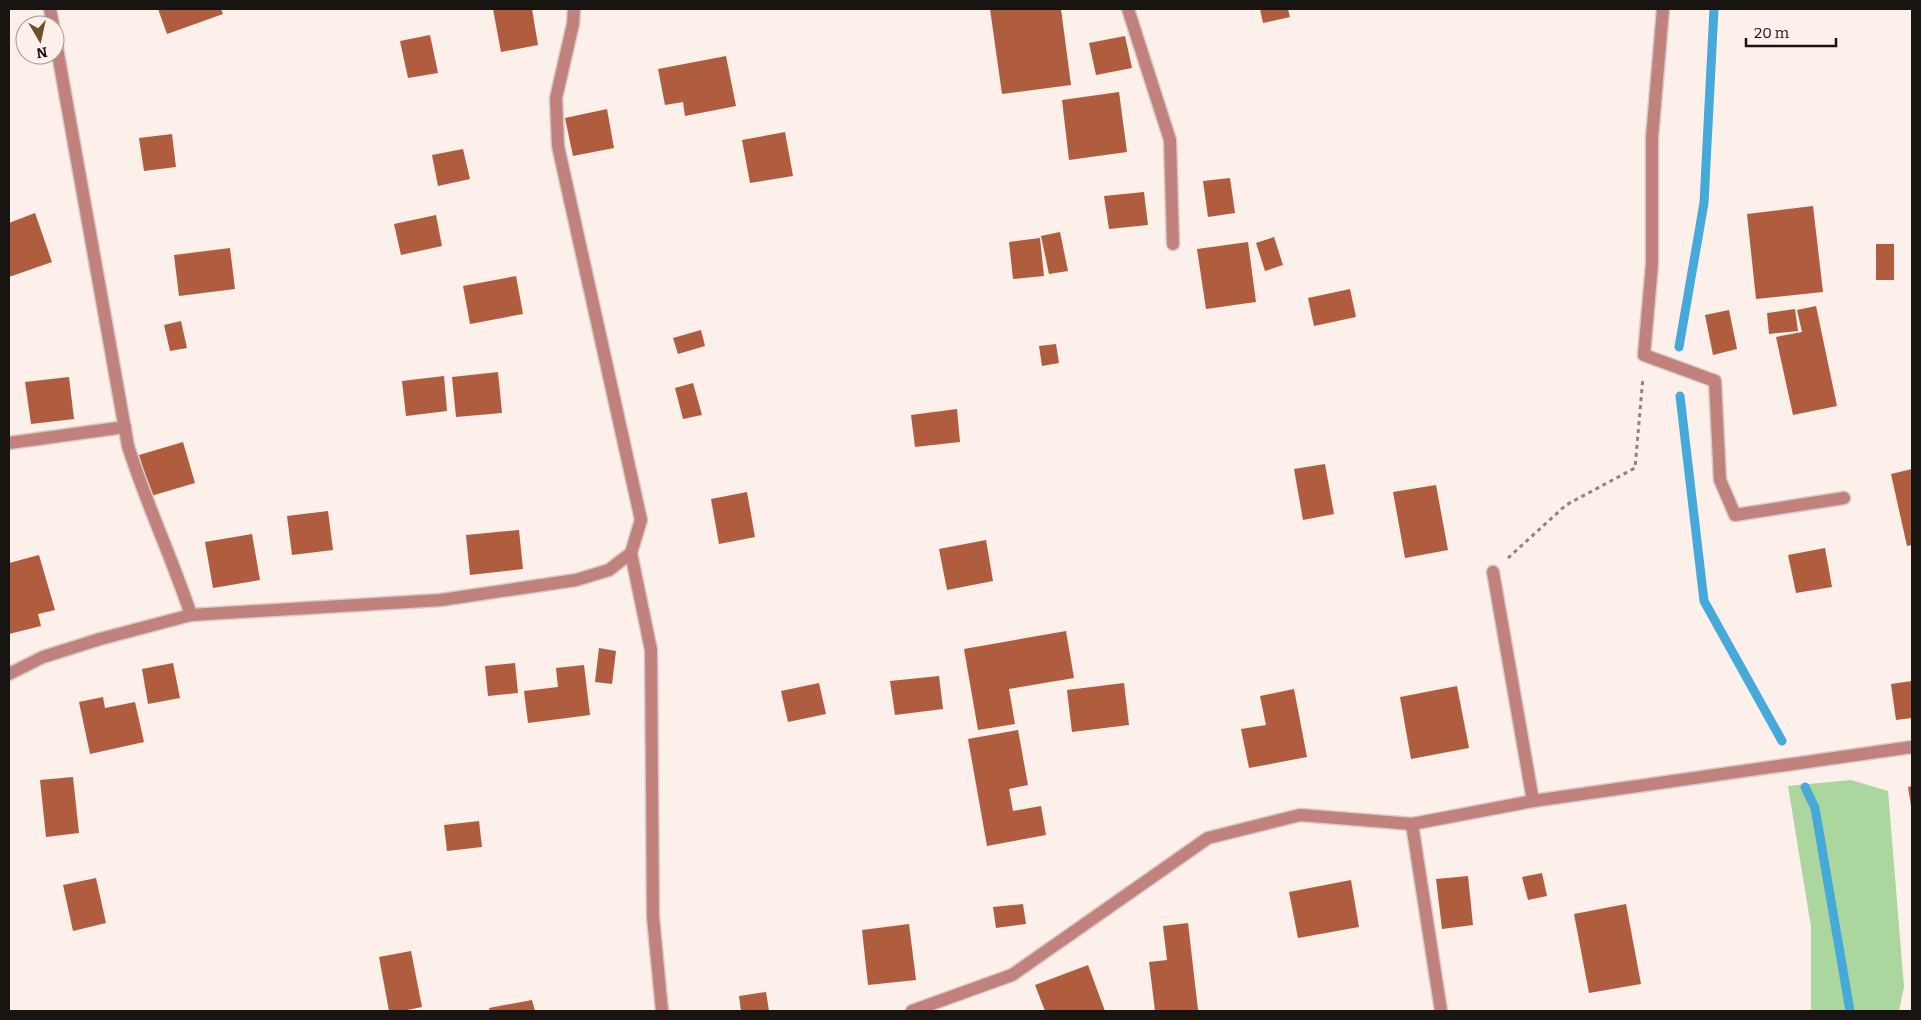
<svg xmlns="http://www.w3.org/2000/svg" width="1921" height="1020" viewBox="0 0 1921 1020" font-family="Bitter,serif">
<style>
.green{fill:#abd69d}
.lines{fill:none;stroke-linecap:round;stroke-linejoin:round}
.stream{stroke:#45a9d9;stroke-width:9}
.building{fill:#af5d3e}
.minor-casing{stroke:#d8ccc7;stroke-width:15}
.path{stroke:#8d8480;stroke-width:3;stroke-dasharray:4 4;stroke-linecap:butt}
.minor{stroke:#c1827d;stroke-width:12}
</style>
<rect width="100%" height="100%" fill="#fdefea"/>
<path class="green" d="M 1851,780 L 1888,791 L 1904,987 L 1899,1011 L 1811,1011 L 1811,927 L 1788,786 Z"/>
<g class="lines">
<g class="stream">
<path d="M 1679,347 L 1704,203 L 1714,9"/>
<path d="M 1680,396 L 1704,601 L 1782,741"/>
<path d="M 1805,787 L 1815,808 L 1850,1011"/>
</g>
</g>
<g class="building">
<path d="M 158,9 L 221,9 L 223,14 L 167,34 Z"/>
<path d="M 493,9 L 532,9 L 538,45 L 501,52 Z"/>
<path d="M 990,9 L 1061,9 L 1071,85 L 1002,94 Z"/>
<path d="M 1260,9 L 1288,9 L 1290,17 L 1263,23 Z"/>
<path d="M 430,35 L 438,73 L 408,78 L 400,41 Z"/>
<path d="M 1125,36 L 1132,68 L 1096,75 L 1089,43 Z"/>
<path d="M 726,56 L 736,106 L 685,116 L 683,102 L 665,105 L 658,69 Z"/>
<path d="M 1119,92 L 1127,152 L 1069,160 L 1062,100 Z"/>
<path d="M 607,109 L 614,148 L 573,156 L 565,118 Z"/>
<path d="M 785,132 L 793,176 L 750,183 L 742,140 Z"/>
<path d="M 172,134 L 176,167 L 144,171 L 139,138 Z"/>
<path d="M 463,149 L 470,179 L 438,186 L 432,155 Z"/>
<path d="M 1230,178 L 1235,213 L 1208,217 L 1203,181 Z"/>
<path d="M 1144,192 L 1148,225 L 1109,229 L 1104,196 Z"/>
<path d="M 1813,206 L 1823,292 L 1756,299 L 1747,214 Z"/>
<path d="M 35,213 L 52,262 L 9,277 L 9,223 Z"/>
<path d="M 436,215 L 442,246 L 401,255 L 394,224 Z"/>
<path d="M 1060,232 L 1068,271 L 1049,274 L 1041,236 Z"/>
<path d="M 1274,237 L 1283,265 L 1265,271 L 1256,243 Z"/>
<path d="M 1040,238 L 1044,276 L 1013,279 L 1009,242 Z"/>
<path d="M 1248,242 L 1256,302 L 1206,309 L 1197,249 Z"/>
<rect x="1876" y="244" width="18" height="36"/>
<path d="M 230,248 L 235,289 L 179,296 L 174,255 Z"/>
<path d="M 516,276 L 523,314 L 470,324 L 463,286 Z"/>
<path d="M 1350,289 L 1356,317 L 1314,326 L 1308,298 Z"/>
<path d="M 1816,306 L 1837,406 L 1793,415 L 1776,337 L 1802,332 L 1797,310 Z"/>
<path d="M 1795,309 L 1798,331 L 1769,334 L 1767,313 Z"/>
<path d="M 1729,310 L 1737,349 L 1713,355 L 1705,315 Z"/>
<path d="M 181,321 L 187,348 L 170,351 L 164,325 Z"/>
<path d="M 701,330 L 705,346 L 678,354 L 673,338 Z"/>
<path d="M 1056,344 L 1059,363 L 1042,366 L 1039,346 Z"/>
<path d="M 498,372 L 502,413 L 456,417 L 452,377 Z"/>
<path d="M 444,376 L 447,411 L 406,416 L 402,381 Z"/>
<path d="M 69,377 L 74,419 L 31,424 L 25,382 Z"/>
<path d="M 693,383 L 702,415 L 683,419 L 675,388 Z"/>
<path d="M 957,409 L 960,442 L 915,447 L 911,415 Z"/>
<path d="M 183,442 L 195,483 L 151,496 L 139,455 Z"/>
<path d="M 1325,464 L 1334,514 L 1303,520 L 1294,469 Z"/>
<path d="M 1912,469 L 1912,545 L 1907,546 L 1891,474 Z"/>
<path d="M 1436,485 L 1448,550 L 1405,558 L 1393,492 Z"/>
<path d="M 747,492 L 755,537 L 719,544 L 711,499 Z"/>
<path d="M 328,511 L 333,550 L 292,555 L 287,516 Z"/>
<path d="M 519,530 L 523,569 L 470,575 L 466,535 Z"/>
<path d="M 252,534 L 260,580 L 213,588 L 205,542 Z"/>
<path d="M 986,540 L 993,581 L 947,590 L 939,549 Z"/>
<path d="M 1825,548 L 1832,587 L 1796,593 L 1788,555 Z"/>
<path d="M 39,555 L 55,610 L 38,614 L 41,626 L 9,634 L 9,563 Z"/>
<path d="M 1066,631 L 1074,678 L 1009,689 L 1015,724 L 978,730 L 964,649 Z"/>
<path d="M 599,648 L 616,651 L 612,684 L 595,682 Z"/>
<path d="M 173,663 L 180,698 L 148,704 L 142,669 Z"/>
<path d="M 515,663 L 518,693 L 488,696 L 485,666 Z"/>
<path d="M 584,665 L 590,715 L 528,723 L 524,691 L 558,687 L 556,668 Z"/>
<path d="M 939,676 L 943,709 L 895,715 L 890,681 Z"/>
<path d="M 1912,681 L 1912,718 L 1896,720 L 1891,684 Z"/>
<path d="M 819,683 L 826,714 L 788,722 L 781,691 Z"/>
<path d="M 1124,683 L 1129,725 L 1072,732 L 1067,690 Z"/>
<path d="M 1457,686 L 1469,748 L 1411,759 L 1400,697 Z"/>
<path d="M 1294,689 L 1307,757 L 1249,768 L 1241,729 L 1266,725 L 1260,696 Z"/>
<path d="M 103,697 L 105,708 L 135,702 L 144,742 L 90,754 L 79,702 Z"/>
<path d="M 1018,730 L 1028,785 L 1009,789 L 1013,811 L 1041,806 L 1046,835 L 987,846 L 968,739 Z"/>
<path d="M 73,777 L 79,833 L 46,837 L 40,780 Z"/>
<path d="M 1912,786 L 1912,806 L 1911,806 L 1908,787 Z"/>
<path d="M 479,821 L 482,847 L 447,851 L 444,825 Z"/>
<path d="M 1542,873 L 1547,896 L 1528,900 L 1522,877 Z"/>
<path d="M 1468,876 L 1473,925 L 1442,929 L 1436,879 Z"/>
<path d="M 96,878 L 106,923 L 73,931 L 63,885 Z"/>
<path d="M 1351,880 L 1359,927 L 1298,938 L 1289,892 Z"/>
<path d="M 1023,904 L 1026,924 L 996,928 L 993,907 Z"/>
<path d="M 1626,904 L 1641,984 L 1589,993 L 1574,914 Z"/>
<path d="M 1188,923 L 1198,1010 L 1155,1011 L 1149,962 L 1167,960 L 1163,926 Z"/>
<path d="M 909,924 L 916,980 L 868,985 L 862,930 Z"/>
<path d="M 411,951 L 422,1007 L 403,1011 L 389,1011 L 379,957 Z"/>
<path d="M 1088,965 L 1105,1011 L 1045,1011 L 1035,985 Z"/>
<path d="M 766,992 L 769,1011 L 741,1011 L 739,996 Z"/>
<path d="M 532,1000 L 535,1011 L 490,1011 L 489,1008 Z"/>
</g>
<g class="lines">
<defs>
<g id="minor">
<path d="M 50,9 L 53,25"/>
<path d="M 1128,9 L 1170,140 L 1173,244"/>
<path d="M 1663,9 L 1652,138 L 1652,264 L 1644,355 L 1715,381 L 1720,480 L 1735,515 L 1844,498"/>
<path d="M 55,37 L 128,446 C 146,503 172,558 191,615"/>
<path d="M 9,443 L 125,427"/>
<path d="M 631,553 L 651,650 L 653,917 L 662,1011"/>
<path d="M 1493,572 L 1533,801"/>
<path d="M 9,674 L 43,657 L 100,639 L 191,615 L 441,600 L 576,580 L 609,570 L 631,553 L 641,520 L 558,146 L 556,98 L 573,24 L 574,9"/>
<path d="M 1412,824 L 1441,1011"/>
<path d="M 912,1011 L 1012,975 L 1208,838 L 1300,815 L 1412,824 L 1533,801 L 1912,747"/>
</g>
</defs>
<use href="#minor" class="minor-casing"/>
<path class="path" d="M 1508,558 L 1566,505 L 1635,468 L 1643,377"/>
<use href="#minor" class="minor"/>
</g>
<rect width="1921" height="1020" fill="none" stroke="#181412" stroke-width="20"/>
<g transform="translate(40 40) rotate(171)"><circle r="24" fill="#fdefea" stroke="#a19794"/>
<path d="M0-4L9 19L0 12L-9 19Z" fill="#6e5124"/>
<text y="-8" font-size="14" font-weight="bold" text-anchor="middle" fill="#181412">N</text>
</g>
<path d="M1746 38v8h90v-8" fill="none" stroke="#181412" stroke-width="2.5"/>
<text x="1754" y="38" font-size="15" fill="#181412" stroke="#fdefea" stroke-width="4" paint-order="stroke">20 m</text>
</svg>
